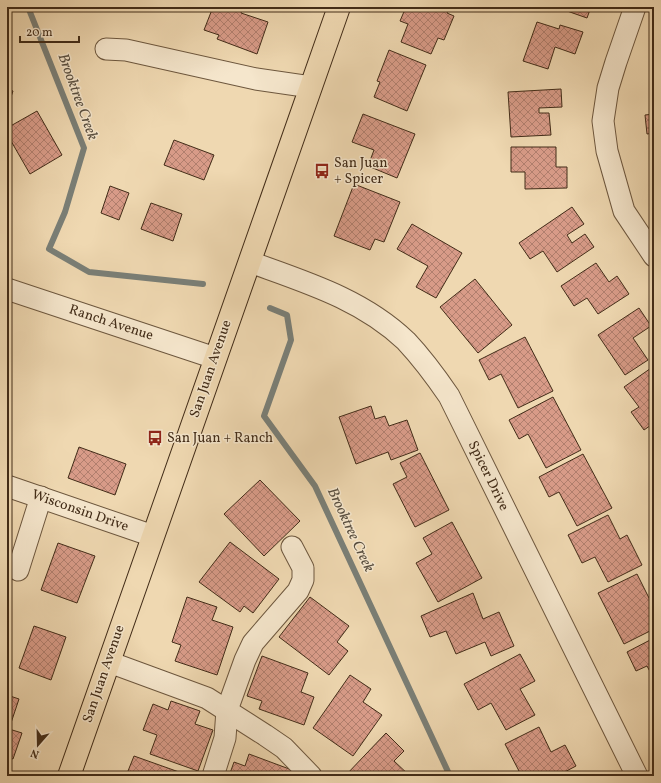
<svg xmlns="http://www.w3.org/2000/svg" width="661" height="783" viewBox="0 0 661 783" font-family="Vollkorn,serif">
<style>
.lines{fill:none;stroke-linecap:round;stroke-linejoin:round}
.stream{stroke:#7a7f77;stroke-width:6}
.building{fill:url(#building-cross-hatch);stroke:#422c18}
.minor-casing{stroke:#6d573e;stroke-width:23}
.major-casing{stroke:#422c18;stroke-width:24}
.minor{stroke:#f5e6cc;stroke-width:21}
.major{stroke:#efd8b1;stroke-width:22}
.labels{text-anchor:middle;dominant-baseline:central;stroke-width:3;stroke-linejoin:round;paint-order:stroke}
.poi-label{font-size:14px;fill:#422c18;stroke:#f5e6cc;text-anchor:start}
.street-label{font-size:14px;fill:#422c18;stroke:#f5e6cc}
.water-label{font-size:15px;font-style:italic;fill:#594f40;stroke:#f5e6cc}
</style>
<defs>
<pattern id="building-cross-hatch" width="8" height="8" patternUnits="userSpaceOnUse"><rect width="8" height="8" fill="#d89b88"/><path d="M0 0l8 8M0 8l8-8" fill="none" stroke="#b17f6e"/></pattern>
</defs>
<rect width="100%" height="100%" fill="#efd8b1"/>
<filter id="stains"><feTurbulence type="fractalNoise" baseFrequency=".005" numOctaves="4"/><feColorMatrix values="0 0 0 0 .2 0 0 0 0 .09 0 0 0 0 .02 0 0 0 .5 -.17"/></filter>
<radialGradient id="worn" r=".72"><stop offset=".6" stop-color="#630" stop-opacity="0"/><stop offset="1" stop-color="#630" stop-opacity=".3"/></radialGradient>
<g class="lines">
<g class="stream">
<path d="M 28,7 L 84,148 L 65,212 L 49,249 L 89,272 L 203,284"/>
<path d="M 270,308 L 287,315 L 291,340 L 264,416 L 315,486 L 450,776"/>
</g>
</g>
<g class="building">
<path d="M 213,7 L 243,7 L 241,13 L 268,22 L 257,54 L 217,39 L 219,35 L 204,30 Z"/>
<path d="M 406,7 L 450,7 L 447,13 L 454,16 L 444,40 L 438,38 L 431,54 L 401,42 L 408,24 L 400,21 Z"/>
<path d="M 568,7 L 591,7 L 587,18 L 567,11 Z"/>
<path d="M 537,22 L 559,29 L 560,25 L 583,32 L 575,54 L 555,47 L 548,69 L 523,61 Z"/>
<path d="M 389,50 L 426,65 L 407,111 L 374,97 L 380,82 L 377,81 Z"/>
<path d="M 7,89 L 13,91 L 7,109 Z"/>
<path d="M 561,89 L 562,107 L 539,108 L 539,113 L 549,113 L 551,135 L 511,137 L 508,92 Z"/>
<path d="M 37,111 L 62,155 L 30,174 L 7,134 L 7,128 Z"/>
<path d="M 363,114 L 415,134 L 397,178 L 368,166 L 374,150 L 352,142 Z"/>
<path d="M 654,114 L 654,133 L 647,134 L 645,115 Z"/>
<path d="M 174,140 L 214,155 L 204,180 L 164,165 Z"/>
<path d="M 511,147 L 556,147 L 556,167 L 567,167 L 567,188 L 525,189 L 525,172 L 511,172 Z"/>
<path d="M 354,184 L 400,202 L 384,242 L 375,239 L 370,250 L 334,236 Z"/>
<path d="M 110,186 L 129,193 L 119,220 L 101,213 Z"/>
<path d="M 151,203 L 182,214 L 173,241 L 141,229 Z"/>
<path d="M 572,207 L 584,224 L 567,235 L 572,243 L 585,234 L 594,247 L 557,272 L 543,251 L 530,259 L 519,243 Z"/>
<path d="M 412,224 L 462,253 L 436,298 L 416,287 L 428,266 L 397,249 Z"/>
<path d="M 596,263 L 609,282 L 617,276 L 629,294 L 598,314 L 587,298 L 574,306 L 561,286 Z"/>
<path d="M 475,279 L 512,325 L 478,353 L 440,307 Z"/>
<path d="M 639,308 L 651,326 L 633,338 L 648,360 L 625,375 L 598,335 Z"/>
<path d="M 525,337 L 553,391 L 518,408 L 501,374 L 489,380 L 479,360 Z"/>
<path d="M 654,366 L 654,423 L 644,430 L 631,412 L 639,407 L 624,387 Z"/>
<path d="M 553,397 L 581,450 L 546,468 L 528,434 L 519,439 L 509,420 Z"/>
<path d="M 371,406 L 375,419 L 385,416 L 389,426 L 407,420 L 418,450 L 391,460 L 388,452 L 356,464 L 339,417 Z"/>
<path d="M 79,447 L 126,464 L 115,495 L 68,478 Z"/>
<path d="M 420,453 L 449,510 L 415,527 L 393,484 L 407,477 L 400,463 Z"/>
<path d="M 583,454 L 612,508 L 577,526 L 559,492 L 549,497 L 539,477 Z"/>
<path d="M 260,480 L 300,521 L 264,556 L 224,514 Z"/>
<path d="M 608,515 L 620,539 L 627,535 L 642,565 L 608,582 L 595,557 L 582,563 L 568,535 Z"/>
<path d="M 452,522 L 482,578 L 438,602 L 416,563 L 432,554 L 423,538 Z"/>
<path d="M 230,542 L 279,579 L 253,613 L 244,606 L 240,612 L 199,582 Z"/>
<path d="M 58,543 L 95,556 L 77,603 L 41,590 Z"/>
<path d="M 637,574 L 654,608 L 654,629 L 624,644 L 598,593 Z"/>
<path d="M 473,593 L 483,619 L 499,612 L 514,646 L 491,656 L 485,642 L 456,654 L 446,631 L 430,637 L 421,616 Z"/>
<path d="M 187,597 L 217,607 L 212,620 L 233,627 L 217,675 L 175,661 L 181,645 L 172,642 Z"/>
<path d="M 310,597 L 349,626 L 337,642 L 348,651 L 329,675 L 279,637 Z"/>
<path d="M 34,626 L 66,637 L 51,680 L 19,668 Z"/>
<path d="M 654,638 L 654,679 L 647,666 L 636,671 L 627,652 Z"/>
<path d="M 520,654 L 535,681 L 520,689 L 535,715 L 506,730 L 491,703 L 478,710 L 464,684 Z"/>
<path d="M 262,656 L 308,673 L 301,692 L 314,697 L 304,725 L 259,709 L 262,701 L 247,696 Z"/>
<path d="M 350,675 L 371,689 L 363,702 L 382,715 L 353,756 L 313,728 Z"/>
<path d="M 7,695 L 19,699 L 9,729 L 22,733 L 13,759 L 7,757 Z"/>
<path d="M 171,701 L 200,711 L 195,724 L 213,730 L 198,771 L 150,754 L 157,735 L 143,730 L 153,704 L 168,710 Z"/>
<path d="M 539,727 L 551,752 L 565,745 L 576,766 L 557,776 L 509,776 L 519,771 L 505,744 Z"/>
<path d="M 386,733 L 404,751 L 394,761 L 410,776 L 345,776 Z"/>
<path d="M 249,754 L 292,770 L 290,776 L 229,776 L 234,762 L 245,766 Z"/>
<path d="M 134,756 L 179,772 L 178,776 L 126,776 Z"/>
</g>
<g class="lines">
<defs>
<g id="minor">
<path d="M 635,7 L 616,62 L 608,88 L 603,121 L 607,151 L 624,211 L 654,256"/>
<path d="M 106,49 L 126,50 L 256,79 L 311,87"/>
<path d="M 250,262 C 305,282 362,299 406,341 C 422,358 436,377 449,396 L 637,776"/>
<path d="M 7,289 L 215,358"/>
<path d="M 7,486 L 153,536"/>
<path d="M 18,570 L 41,497"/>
<path d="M 109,662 L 207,698 L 265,735 L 284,748 L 311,776"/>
<path d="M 213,776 L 225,738 L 227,710 L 245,660 L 253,643 L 298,591 L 303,580 L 303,568 L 292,547"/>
</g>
<path id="major" d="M 69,776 L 339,7"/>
</defs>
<use href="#minor" class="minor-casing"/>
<use href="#major" class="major-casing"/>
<use href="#minor" class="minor"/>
<use href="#major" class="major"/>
</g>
<defs>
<symbol id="bus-bare" viewBox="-9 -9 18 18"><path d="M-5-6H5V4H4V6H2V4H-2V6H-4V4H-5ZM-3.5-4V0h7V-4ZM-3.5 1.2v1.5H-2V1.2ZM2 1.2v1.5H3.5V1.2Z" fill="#8f2418" stroke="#f5e6cc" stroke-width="2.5" paint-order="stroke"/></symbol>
</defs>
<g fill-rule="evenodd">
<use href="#bus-bare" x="311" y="160" width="22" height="22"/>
<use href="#bus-bare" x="144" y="427" width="22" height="22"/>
</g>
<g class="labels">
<g class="poi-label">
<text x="334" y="163">San Juan<tspan x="334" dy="16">+ Spicer</tspan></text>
<text x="167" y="438">San Juan + Ranch</text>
</g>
<g class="street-label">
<text transform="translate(111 323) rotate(18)">Ranch Avenue</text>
<text transform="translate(211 369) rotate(-71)">San Juan Avenue</text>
<text transform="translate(488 476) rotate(64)">Spicer Drive</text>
<text transform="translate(80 511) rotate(19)">Wisconsin Drive</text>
<text transform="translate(104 674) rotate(-71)">San Juan Avenue</text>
</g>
<g class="water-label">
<text transform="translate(77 97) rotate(70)">Brooktree Creek</text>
<text transform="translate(350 530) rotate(65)">Brooktree Creek</text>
</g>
</g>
<rect width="661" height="783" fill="none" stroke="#efd8b1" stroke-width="24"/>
<rect x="8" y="8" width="645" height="767" fill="none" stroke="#422c18" stroke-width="2"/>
<rect x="12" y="12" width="637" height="759" fill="none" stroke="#422c18"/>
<g transform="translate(38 745) rotate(200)" stroke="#f5e6cc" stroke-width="3" paint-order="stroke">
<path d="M0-3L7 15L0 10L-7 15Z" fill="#422c18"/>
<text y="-6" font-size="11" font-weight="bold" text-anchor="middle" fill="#422c18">N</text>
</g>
<path d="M20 36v6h59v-6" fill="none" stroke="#422c18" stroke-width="2"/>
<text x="26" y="36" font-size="12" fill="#422c18" stroke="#f5e6cc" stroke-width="3" paint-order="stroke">20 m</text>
<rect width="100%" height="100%" filter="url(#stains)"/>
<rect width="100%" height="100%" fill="url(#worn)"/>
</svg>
